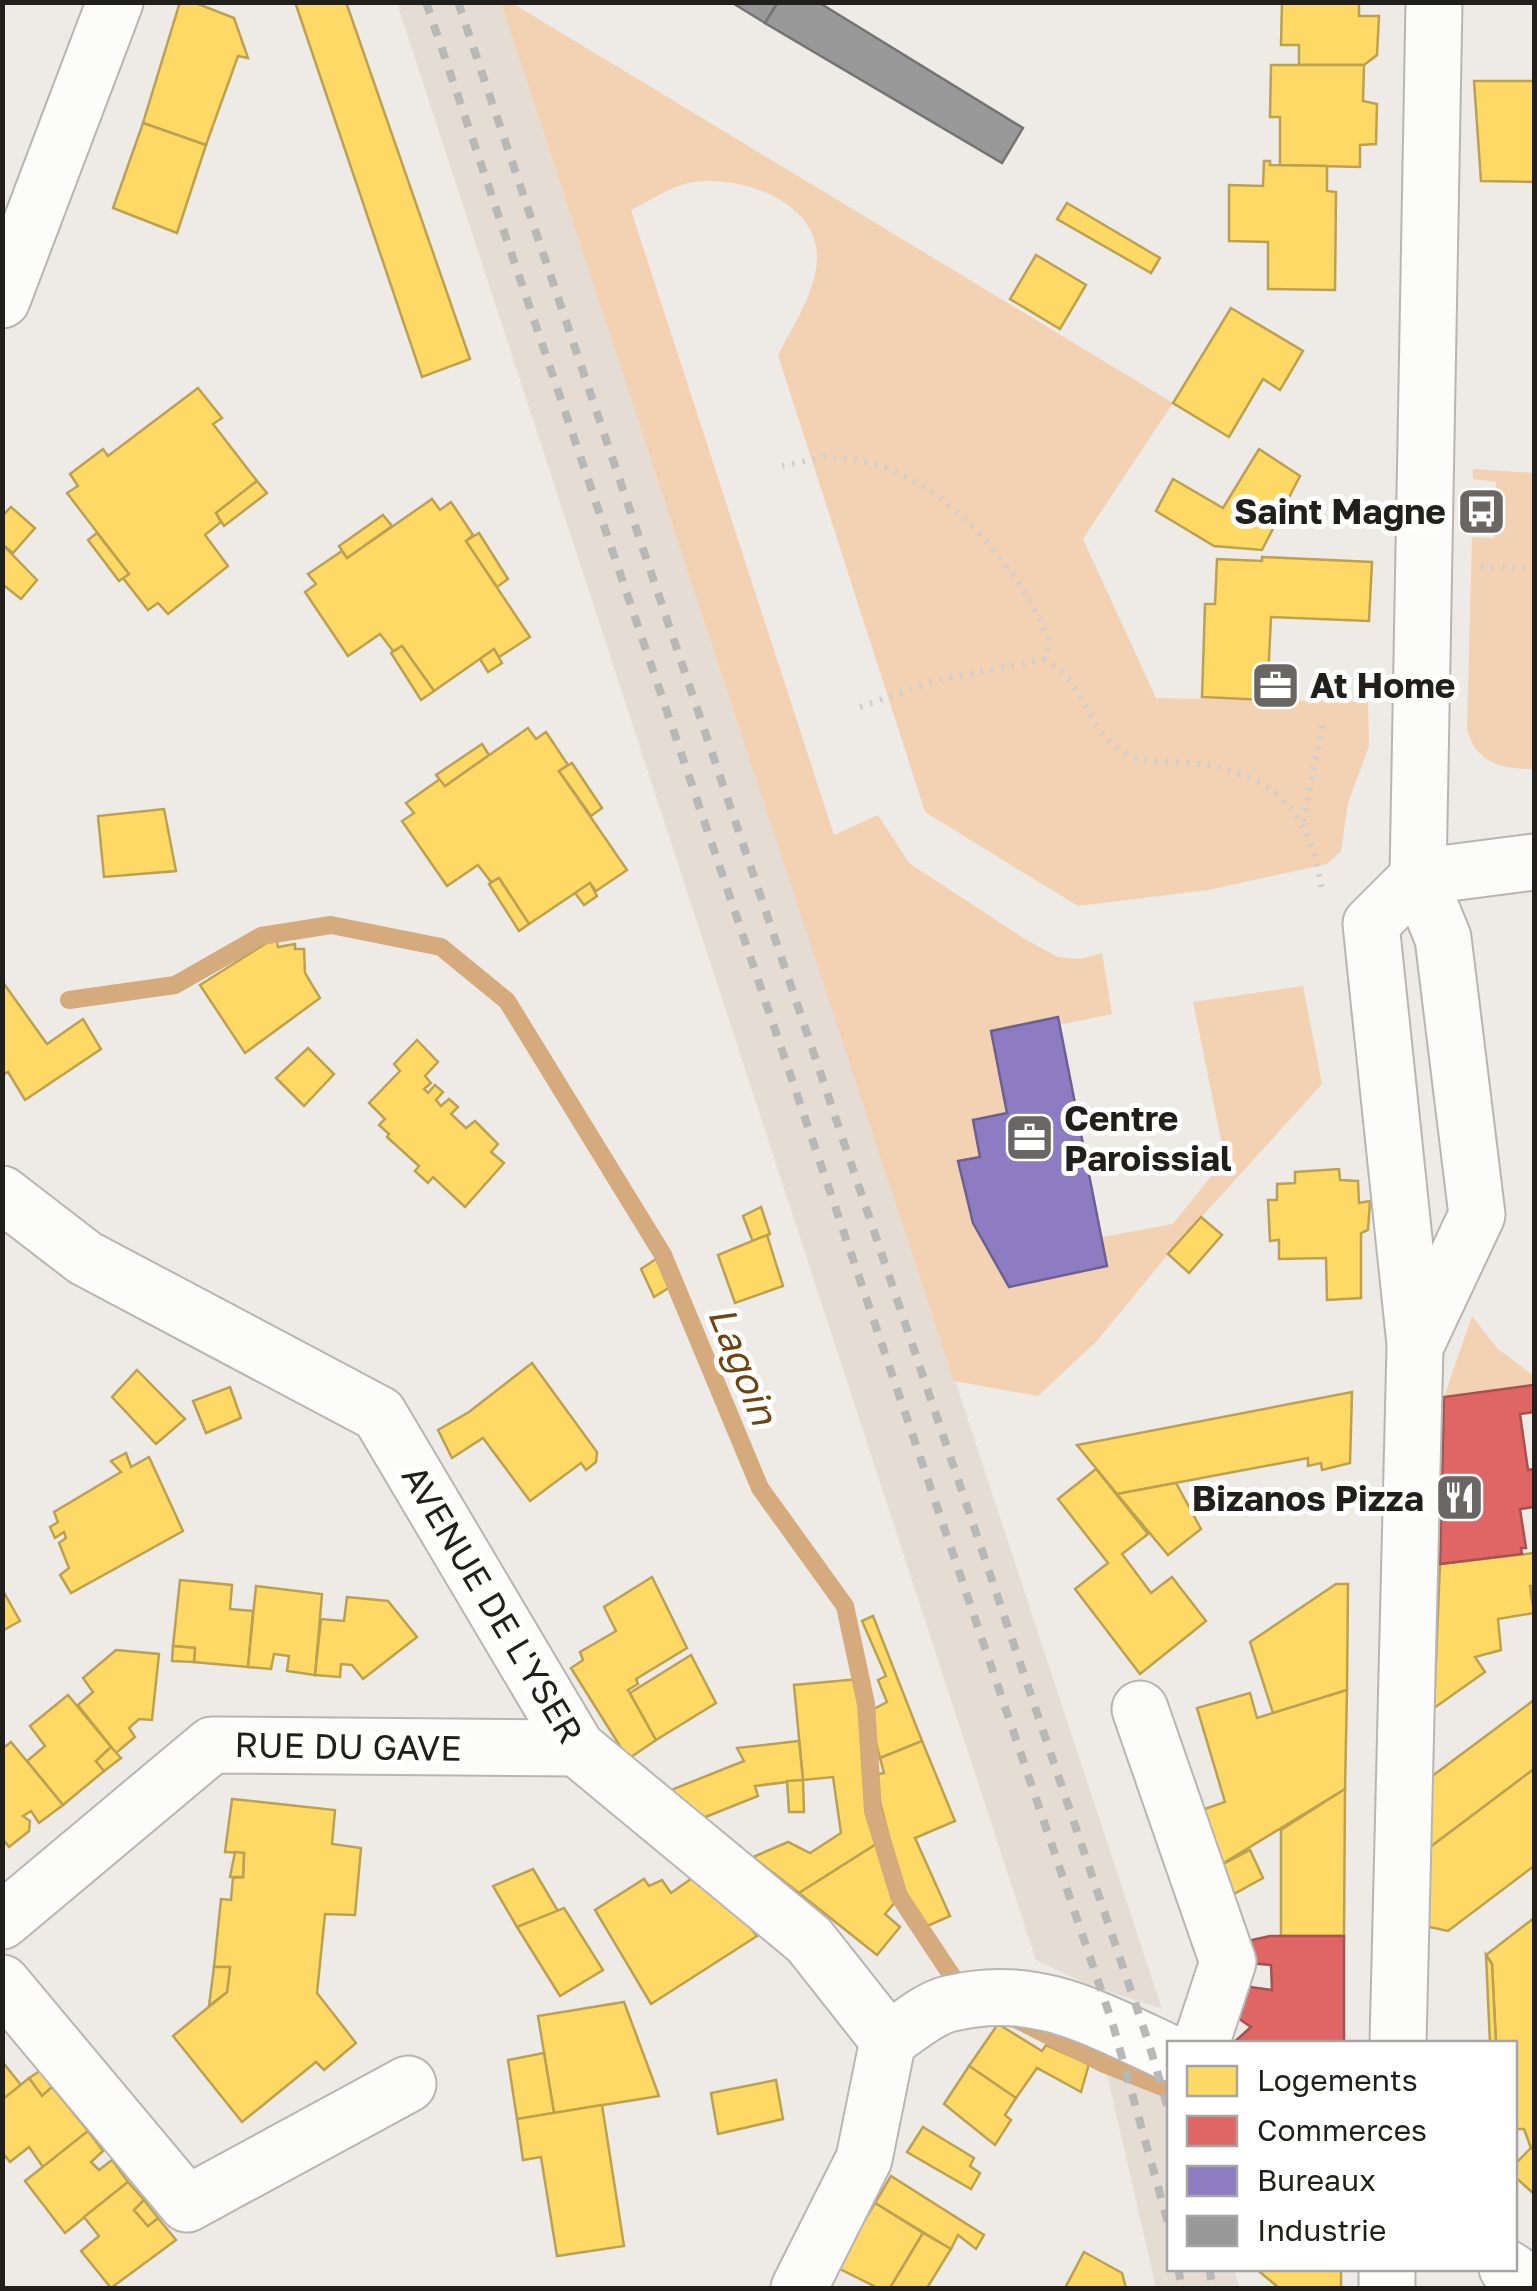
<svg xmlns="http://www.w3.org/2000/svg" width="1537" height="2291" viewBox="0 0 1537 2291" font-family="'Golos Text',sans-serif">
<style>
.built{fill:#e5dcd4}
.green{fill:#f2d2b2}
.homes{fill:#ffd966;stroke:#bca150;stroke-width:2.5}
.shops{fill:#e06666;stroke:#a75150;stroke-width:2.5}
.offices{fill:#8e7cc3;stroke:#6d6091;stroke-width:2.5}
.industry{fill:#999;stroke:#757474;stroke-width:2.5}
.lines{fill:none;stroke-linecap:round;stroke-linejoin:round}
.stream{stroke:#d5aa7c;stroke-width:18}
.minor-casing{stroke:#b9b5b2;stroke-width:59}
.tertiary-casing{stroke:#b9b5b2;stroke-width:59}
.secondary-casing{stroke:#b9b5b2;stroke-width:59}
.path{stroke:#d0cfcd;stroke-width:6;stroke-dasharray:2.5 8;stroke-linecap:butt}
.minor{stroke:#fcfcfb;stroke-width:55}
.tertiary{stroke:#fcfcfb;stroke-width:55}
.secondary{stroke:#fcfcfb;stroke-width:55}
.rail{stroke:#b8b8b6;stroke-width:8;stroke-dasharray:12 12;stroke-linecap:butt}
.labels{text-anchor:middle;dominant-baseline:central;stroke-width:10;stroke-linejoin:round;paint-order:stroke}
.poi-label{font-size:35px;font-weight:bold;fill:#211f1c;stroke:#fff;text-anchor:end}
.street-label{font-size:35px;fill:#211f1c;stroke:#fff}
.water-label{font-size:38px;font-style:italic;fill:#6d4515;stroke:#fff}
</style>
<rect width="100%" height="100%" fill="#eeeae6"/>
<g class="built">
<path d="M 397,3 L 501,3 L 1162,2009 L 1087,1984 L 1036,1960 Z"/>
<path d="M 1107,2074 L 1169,2093 L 1170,2268 L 1234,2269 L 1239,2288 L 1156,2288 Z"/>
</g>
<g class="green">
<path d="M 501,3 L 512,3 L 1173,403 L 1083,539 L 1156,698 L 1368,702 L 1369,746 L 1348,803 L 1341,851 L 1327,864 L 1208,890 L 1078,906 L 925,812 L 778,355 C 793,325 823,282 816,246 C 807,197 736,176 695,182 C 674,184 650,201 631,210 L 834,835 L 878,815 L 909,863 L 1028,941 L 1058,957 L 1080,959 L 1102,953 L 1112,1014 L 1059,1025 L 1057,1017 L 1007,1113 L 973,1120 L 980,1157 L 958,1162 L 973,1223 L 1009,1287 L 1107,1266 L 1102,1237 L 1173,1224 L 1225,1159 L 1193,1002 L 1303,986 L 1322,1084 L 1168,1254 L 1097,1341 L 1038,1396 L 954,1381 Z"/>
<path d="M 1473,469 L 1534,473 L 1534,769 C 1502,769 1477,764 1467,730 L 1472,537 L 1494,538 L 1496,482 L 1473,479 Z"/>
<path d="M 1472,1316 L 1497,1348 L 1534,1376 L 1534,1385 L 1444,1397 Z"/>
</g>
<g class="homes">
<path d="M 180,2 L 193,2 L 234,18 L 248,58 L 238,56 L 206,145 L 143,123 Z"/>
<path d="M 295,2 L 346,2 L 470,359 L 422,377 Z"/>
<path d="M 1282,2 L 1359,2 L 1359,16 L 1379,16 L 1377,55 L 1364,65 L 1299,65 L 1299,45 L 1281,45 Z"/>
<path d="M 1271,65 L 1364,65 L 1363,101 L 1377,104 L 1376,144 L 1360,145 L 1360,167 L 1280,165 L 1280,117 L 1270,117 Z"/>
<path d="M 1474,81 L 1534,81 L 1534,182 L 1481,181 Z"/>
<path d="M 143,123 L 206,145 L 177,233 L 113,208 Z"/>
<path d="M 1264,161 L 1270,161 L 1270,165 L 1327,166 L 1327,191 L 1336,192 L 1335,290 L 1268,289 L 1268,242 L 1229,241 L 1229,185 L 1263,186 Z"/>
<path d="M 1067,203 L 1160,258 L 1151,273 L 1057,219 Z"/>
<path d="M 1036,255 L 1086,285 L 1060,329 L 1010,299 Z"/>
<path d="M 1231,308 L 1303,351 L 1280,390 L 1263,379 L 1229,437 L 1173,403 Z"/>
<path d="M 198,388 L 222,418 L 213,424 L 257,481 L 216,513 L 221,522 L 205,535 L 228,566 L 168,614 L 158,603 L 148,610 L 123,578 L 129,574 L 67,493 L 78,486 L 70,474 L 103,449 L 108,456 Z"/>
<path d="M 1259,449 L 1300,476 L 1262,550 L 1214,546 L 1156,511 L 1173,479 L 1223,508 Z"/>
<path d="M 257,481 L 267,493 L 224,526 L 216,513 Z"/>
<path d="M 432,499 L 440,510 L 451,502 L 473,535 L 466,541 L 530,637 L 499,657 L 494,649 L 434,691 L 402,646 L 393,651 L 380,634 L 348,656 L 305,592 L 316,584 L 308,574 L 342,551 L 347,558 Z"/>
<path d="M 11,507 L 35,528 L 13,553 L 2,544 L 2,516 Z"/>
<path d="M 383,515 L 392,526 L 347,558 L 339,546 Z"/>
<path d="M 97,533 L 129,574 L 119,581 L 88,540 Z"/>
<path d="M 479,533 L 508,579 L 497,587 L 466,541 Z"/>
<path d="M 2,544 L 37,580 L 21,599 L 2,584 Z"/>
<path d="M 1262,557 L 1372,562 L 1369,621 L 1271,617 L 1267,700 L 1202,697 L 1205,604 L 1215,604 L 1217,559 L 1262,561 Z"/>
<path d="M 402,646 L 434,691 L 421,700 L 391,653 Z"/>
<path d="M 494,649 L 502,663 L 488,672 L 480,659 Z"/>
<path d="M 1268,669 L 1282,669 L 1281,701 L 1267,700 Z"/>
<path d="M 528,728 L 536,739 L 546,732 L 568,765 L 559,771 L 627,870 L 596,891 L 590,883 L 529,924 L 499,878 L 491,882 L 478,865 L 447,886 L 402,821 L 414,813 L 406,803 L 440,779 L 445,786 Z"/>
<path d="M 482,744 L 489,755 L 445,786 L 436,775 Z"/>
<path d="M 572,763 L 602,808 L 591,816 L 559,771 Z"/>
<path d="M 164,809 L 176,871 L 104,877 L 98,816 Z"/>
<path d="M 499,878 L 529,924 L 519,931 L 489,884 Z"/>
<path d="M 590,883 L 597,896 L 584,905 L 575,893 Z"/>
<path d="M 276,937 L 278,947 L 295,944 L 295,949 L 304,949 L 305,973 L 320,998 L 245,1053 L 200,985 Z"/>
<path d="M 2,981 L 47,1044 L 83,1019 L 101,1049 L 25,1100 L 8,1072 L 2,1075 Z"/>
<path d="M 417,1040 L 438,1062 L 425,1076 L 431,1083 L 424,1089 L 428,1093 L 435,1085 L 443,1092 L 436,1100 L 441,1106 L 449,1099 L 458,1107 L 451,1114 L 466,1128 L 475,1121 L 498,1144 L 491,1152 L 504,1163 L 465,1207 L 433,1177 L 428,1183 L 415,1171 L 419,1166 L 387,1137 L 389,1134 L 379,1125 L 385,1119 L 369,1103 L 400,1071 L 394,1064 Z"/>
<path d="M 308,1048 L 334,1074 L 304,1106 L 276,1078 Z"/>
<path d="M 1339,1169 L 1340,1180 L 1358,1181 L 1359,1203 L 1370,1201 L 1368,1230 L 1361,1233 L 1361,1298 L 1327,1300 L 1326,1258 L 1279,1259 L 1279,1240 L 1270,1241 L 1268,1200 L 1277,1200 L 1277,1184 L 1295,1183 L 1295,1172 Z"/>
<path d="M 761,1207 L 770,1234 L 753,1242 L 743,1216 Z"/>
<path d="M 1201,1217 L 1222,1235 L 1189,1273 L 1168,1254 Z"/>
<path d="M 767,1235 L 783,1286 L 735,1303 L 718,1255 Z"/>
<path d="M 656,1259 L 670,1287 L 654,1297 L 641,1269 Z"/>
<path d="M 532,1363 L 597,1452 L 596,1462 L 586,1470 L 581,1463 L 530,1501 L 483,1438 L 452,1458 L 438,1430 L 469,1412 Z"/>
<path d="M 137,1370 L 185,1419 L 156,1444 L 112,1397 Z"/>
<path d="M 230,1387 L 241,1418 L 206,1433 L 193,1401 Z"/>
<path d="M 1352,1392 L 1350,1463 L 1322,1470 L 1321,1463 L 1308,1466 L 1308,1458 L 1117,1494 L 1077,1445 Z"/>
<path d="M 126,1453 L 131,1467 L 149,1457 L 183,1531 L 71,1593 L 60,1575 L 69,1568 L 59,1543 L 66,1538 L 64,1532 L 55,1538 L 50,1527 L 58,1522 L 54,1512 L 121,1472 L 111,1461 Z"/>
<path d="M 1096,1469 L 1148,1534 L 1122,1554 L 1151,1593 L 1172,1577 L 1206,1621 L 1140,1674 L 1075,1589 L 1108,1563 L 1058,1499 Z"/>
<path d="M 1176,1483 L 1201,1529 L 1168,1555 L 1117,1494 Z"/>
<path d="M 1534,1553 L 1534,1586 L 1530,1586 L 1534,1613 L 1498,1619 L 1501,1650 L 1475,1657 L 1485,1672 L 1434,1708 L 1440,1564 Z"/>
<path d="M 652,1577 L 687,1648 L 636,1679 L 638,1684 L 628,1690 L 656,1740 L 628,1759 L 571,1668 L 583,1660 L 580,1652 L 616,1631 L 604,1607 Z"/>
<path d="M 180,1580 L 232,1585 L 230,1609 L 253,1611 L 248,1667 L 194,1662 L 195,1648 L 173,1646 Z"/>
<path d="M 1336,1584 L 1348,1584 L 1347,1690 L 1273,1713 L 1250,1642 Z"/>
<path d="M 256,1586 L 322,1594 L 315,1675 L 287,1671 L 289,1656 L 274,1654 L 271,1669 L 248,1667 Z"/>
<path d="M 2,1589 L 20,1621 L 2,1631 Z"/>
<path d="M 347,1597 L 388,1601 L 417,1637 L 363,1679 L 352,1665 L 341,1664 L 340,1677 L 315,1675 L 321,1619 L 344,1621 Z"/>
<path d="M 873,1616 L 922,1741 L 880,1758 L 872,1728 L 874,1709 L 887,1702 L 878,1680 L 886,1676 L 862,1621 Z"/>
<path d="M 173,1646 L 195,1648 L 194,1662 L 172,1661 Z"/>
<path d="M 116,1650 L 159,1654 L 152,1720 L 139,1719 L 129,1728 L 135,1737 L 116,1753 L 78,1705 L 93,1692 L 83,1678 Z"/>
<path d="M 691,1655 L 716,1703 L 656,1740 L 630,1693 Z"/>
<path d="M 859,1679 L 870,1819 L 878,1843 L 799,1893 L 753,1857 L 788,1842 L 810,1853 L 841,1833 L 833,1777 L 803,1780 L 794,1685 Z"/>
<path d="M 1347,1690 L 1345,1789 L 1212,1870 L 1193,1813 L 1225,1802 L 1197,1708 L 1250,1693 L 1257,1718 Z"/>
<path d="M 68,1695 L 111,1747 L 96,1761 L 104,1771 L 63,1805 L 27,1761 L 45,1746 L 30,1726 Z"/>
<path d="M 1534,1700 L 1534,1769 L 1429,1848 L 1431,1777 Z"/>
<path d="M 799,1741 L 803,1780 L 755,1786 L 758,1796 L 698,1820 L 661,1794 L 744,1761 L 737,1748 Z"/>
<path d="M 922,1741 L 955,1821 L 915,1838 L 950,1916 L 923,1928 L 904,1895 L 873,1775 L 884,1773 L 880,1758 Z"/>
<path d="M 11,1742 L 63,1805 L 39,1823 L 31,1811 L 23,1816 L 30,1821 L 29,1831 L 9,1847 L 2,1838 L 2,1749 Z"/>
<path d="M 111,1747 L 121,1758 L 104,1771 L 96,1761 Z"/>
<path d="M 1534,1769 L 1534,1866 L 1448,1931 L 1425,1926 L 1429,1848 Z"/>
<path d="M 803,1780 L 804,1812 L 789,1812 L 787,1781 Z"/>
<path d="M 1345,1789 L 1344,1936 L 1281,1936 L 1281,1830 Z"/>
<path d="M 232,1799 L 335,1810 L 332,1844 L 361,1848 L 355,1915 L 325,1914 L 317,1993 L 356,2043 L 324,2070 L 316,2062 L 242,2122 L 173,2036 L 227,1992 L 230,1967 L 214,1967 L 221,1899 L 231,1900 L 233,1878 L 243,1877 L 244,1853 L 225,1852 Z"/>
<path d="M 878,1843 L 897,1900 L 885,1914 L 900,1927 L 877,1955 L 799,1893 Z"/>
<path d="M 1250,1850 L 1263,1878 L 1223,1900 L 1212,1870 Z"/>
<path d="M 235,1852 L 244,1853 L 243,1877 L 230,1877 Z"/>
<path d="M 533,1869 L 558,1911 L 517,1927 L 493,1886 Z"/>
<path d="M 695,1876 L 718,1889 L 757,1936 L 651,2004 L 595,1910 L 644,1879 L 649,1886 L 662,1880 L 671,1893 Z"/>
<path d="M 564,1908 L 603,1970 L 560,1996 L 517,1927 Z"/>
<path d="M 1534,1918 L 1534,2194 L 1514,2176 L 1514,2165 L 1531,2148 L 1524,2129 L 1514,2129 L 1514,2044 L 1496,2044 L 1492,1964 L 1486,1955 Z"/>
<path d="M 1486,1955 L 1492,1964 L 1496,2044 L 1490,2044 Z"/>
<path d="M 214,1967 L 230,1967 L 227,1992 L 209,2006 Z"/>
<path d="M 624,2002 L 659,2096 L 554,2113 L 538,2016 Z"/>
<path d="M 998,2024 L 1042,2051 L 1046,2045 L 1089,2064 L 1081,2092 L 1037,2068 L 1016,2098 L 969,2066 Z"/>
<path d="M 544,2053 L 554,2113 L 517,2119 L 508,2060 Z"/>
<path d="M 5,2065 L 21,2085 L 2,2100 L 2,2068 Z"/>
<path d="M 969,2066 L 1016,2098 L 1005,2115 L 1011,2120 L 995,2145 L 944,2104 Z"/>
<path d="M 40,2071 L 52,2087 L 42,2096 L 29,2078 Z"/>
<path d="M 29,2078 L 42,2096 L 52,2087 L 88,2131 L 43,2167 L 29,2147 L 10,2162 L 2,2152 L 2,2100 Z"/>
<path d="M 776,2080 L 783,2119 L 718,2134 L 711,2093 Z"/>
<path d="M 602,2105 L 624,2246 L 557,2256 L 541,2157 L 523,2160 L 517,2119 Z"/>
<path d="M 923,2127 L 974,2158 L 970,2166 L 980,2173 L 971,2189 L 907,2152 Z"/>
<path d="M 88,2131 L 103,2151 L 91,2162 L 99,2170 L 112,2160 L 128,2182 L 65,2233 L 25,2181 Z"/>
<path d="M 891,2176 L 984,2235 L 976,2249 L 958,2235 L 951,2249 L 875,2203 Z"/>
<path d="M 128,2182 L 144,2200 L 134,2210 L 148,2226 L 158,2218 L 176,2240 L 111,2288 L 81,2251 L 99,2236 L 84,2217 Z"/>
<path d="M 144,2200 L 158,2218 L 148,2226 L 134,2210 Z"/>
<path d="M 875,2203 L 923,2233 L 890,2288 L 878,2288 L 836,2267 Z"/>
<path d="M 923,2233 L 951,2249 L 927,2288 L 890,2288 Z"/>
<path d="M 1084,2252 L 1122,2273 L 1126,2288 L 1065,2288 Z"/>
<path d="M 1255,2268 L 1341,2268 L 1341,2288 L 1279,2288 Z"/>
</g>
<g class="shops">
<path d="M 1534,1385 L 1534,1412 L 1520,1414 L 1528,1470 L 1534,1469 L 1534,1507 L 1520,1509 L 1526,1548 L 1521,1548 L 1522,1554 L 1440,1564 L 1444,1397 Z"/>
<path d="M 1270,1936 L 1344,1936 L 1344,2044 L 1232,2044 L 1251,2027 L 1235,2016 L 1242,1986 L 1272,1990 L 1271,1965 L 1248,1963 L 1239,1943 Z"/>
</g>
<path class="offices" d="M 1058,1017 L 1107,1266 L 1009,1287 L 973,1223 L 958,1161 L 980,1157 L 973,1120 L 1007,1113 L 991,1031 Z"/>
<g class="industry">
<path d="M 731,2 L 778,2 L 765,23 Z"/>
<path d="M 778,2 L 818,2 L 1023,128 L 1002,163 L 765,23 Z"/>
</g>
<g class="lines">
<g class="stream">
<path d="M 69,1000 L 175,985 L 261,936 L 331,925 L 441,947 L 507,1001 L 663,1255 L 760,1488 L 845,1606 L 866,1704 L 873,1811 L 899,1896 L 956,1982 L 969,1990"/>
<path d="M 1008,2015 L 1104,2064 L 1170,2090"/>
</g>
<defs>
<g id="minor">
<path d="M 2,300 L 115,2"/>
<path d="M 1418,877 L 1534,862"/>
<path d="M 2,1194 L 85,1258 L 379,1414 L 577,1748 L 809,1940 L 888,2040"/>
<path d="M 1140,1709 L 1228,1962 L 1201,2044"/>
<path d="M 2,1921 L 212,1745 L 577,1748"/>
<path d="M 2,1983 L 187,2204 L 408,2084"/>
<path d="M 888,2040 C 906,2029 928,2009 948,2004 C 1034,1982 1094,2018 1170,2053"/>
<path d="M 799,2288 L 864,2159 L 888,2040"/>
</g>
<path id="tertiary" d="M 1507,2268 L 1534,2286"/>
<g id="secondary">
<path d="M 1415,1344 L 1371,924 L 1418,877"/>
<path d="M 1398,2044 L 1415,1347 L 1477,1215 L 1443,938 L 1418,877 L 1434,2"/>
<path d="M 1387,2288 L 1387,2268"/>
</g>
</defs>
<use href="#minor" class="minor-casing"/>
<use href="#tertiary" class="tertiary-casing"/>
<use href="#secondary" class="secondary-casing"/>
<g class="path">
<path d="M 782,466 C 799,463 818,456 835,457 C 931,462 1016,558 1049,641 L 1045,659 C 1086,682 1087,735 1129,755 C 1145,763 1172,761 1190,763 C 1274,773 1312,810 1322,894"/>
<path d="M 1481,567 L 1534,569"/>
<path d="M 860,707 L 934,681 L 1045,659"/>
<path d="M 1303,821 L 1324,719"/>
</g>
<use href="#minor" class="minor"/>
<use href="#tertiary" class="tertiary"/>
<use href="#secondary" class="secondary"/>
<g class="rail">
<path d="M 426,2 L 1113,2025 L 1170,2230"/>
<path d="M 458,2 L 1149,2044 L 1170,2115"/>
<path d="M 1178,2268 L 1182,2288"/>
<path d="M 1209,2268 L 1213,2288"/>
</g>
</g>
<defs>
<symbol id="bus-square" viewBox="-11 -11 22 22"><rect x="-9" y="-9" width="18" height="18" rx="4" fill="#696663" stroke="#fff"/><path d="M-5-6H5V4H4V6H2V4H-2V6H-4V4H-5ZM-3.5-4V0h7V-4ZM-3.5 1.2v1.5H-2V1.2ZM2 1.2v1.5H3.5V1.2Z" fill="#fff"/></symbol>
<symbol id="office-square" viewBox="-11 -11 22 22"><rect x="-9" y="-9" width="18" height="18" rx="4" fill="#696663" stroke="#fff"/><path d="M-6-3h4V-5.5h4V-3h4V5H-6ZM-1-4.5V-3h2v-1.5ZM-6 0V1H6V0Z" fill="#fff"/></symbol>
<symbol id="restaurant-square" viewBox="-11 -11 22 22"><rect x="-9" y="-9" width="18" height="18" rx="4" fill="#696663" stroke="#fff"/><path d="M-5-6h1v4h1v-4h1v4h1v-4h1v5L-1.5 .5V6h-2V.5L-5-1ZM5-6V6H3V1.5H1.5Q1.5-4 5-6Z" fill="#fff"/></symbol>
</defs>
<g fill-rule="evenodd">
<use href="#bus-square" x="1454" y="484" width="55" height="55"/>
<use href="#office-square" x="1248" y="658" width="55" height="55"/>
<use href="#office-square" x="1002" y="1110" width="55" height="55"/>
<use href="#restaurant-square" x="1432" y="1470" width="55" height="55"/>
</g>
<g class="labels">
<g class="poi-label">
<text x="1446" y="511">Saint Magne</text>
<text x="1310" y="685" text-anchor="start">At Home</text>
<text x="1064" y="1118" text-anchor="start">Centre<tspan x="1064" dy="40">Paroissial</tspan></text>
<text x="1424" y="1498">Bizanos Pizza</text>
</g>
<g class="street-label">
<text transform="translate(493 1604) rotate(59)">AVENUE DE L'YSER</text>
<text transform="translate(348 1746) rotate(1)">RUE DU GAVE</text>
</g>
<g class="water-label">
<text transform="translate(744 1365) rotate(68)">Lagoin</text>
</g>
</g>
<rect width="1537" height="2291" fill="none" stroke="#211f1c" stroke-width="10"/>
<rect x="1167" y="2041" width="350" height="230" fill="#ffffff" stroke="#a6a5a4" stroke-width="2.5"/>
<rect x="1187" y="2066" width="50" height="30" fill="#ffd966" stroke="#a6a5a4" stroke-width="2.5"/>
<text x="1257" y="2091" font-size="30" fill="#211f1c">Logements</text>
<rect x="1187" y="2116" width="50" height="30" fill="#e06666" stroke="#a6a5a4" stroke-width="2.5"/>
<text x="1257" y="2141" font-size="30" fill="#211f1c">Commerces</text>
<rect x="1187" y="2166" width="50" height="30" fill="#8e7cc3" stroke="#a6a5a4" stroke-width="2.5"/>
<text x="1257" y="2191" font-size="30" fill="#211f1c">Bureaux</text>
<rect x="1187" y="2216" width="50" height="30" fill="#999999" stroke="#a6a5a4" stroke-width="2.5"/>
<text x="1257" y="2241" font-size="30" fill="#211f1c">Industrie</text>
</svg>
